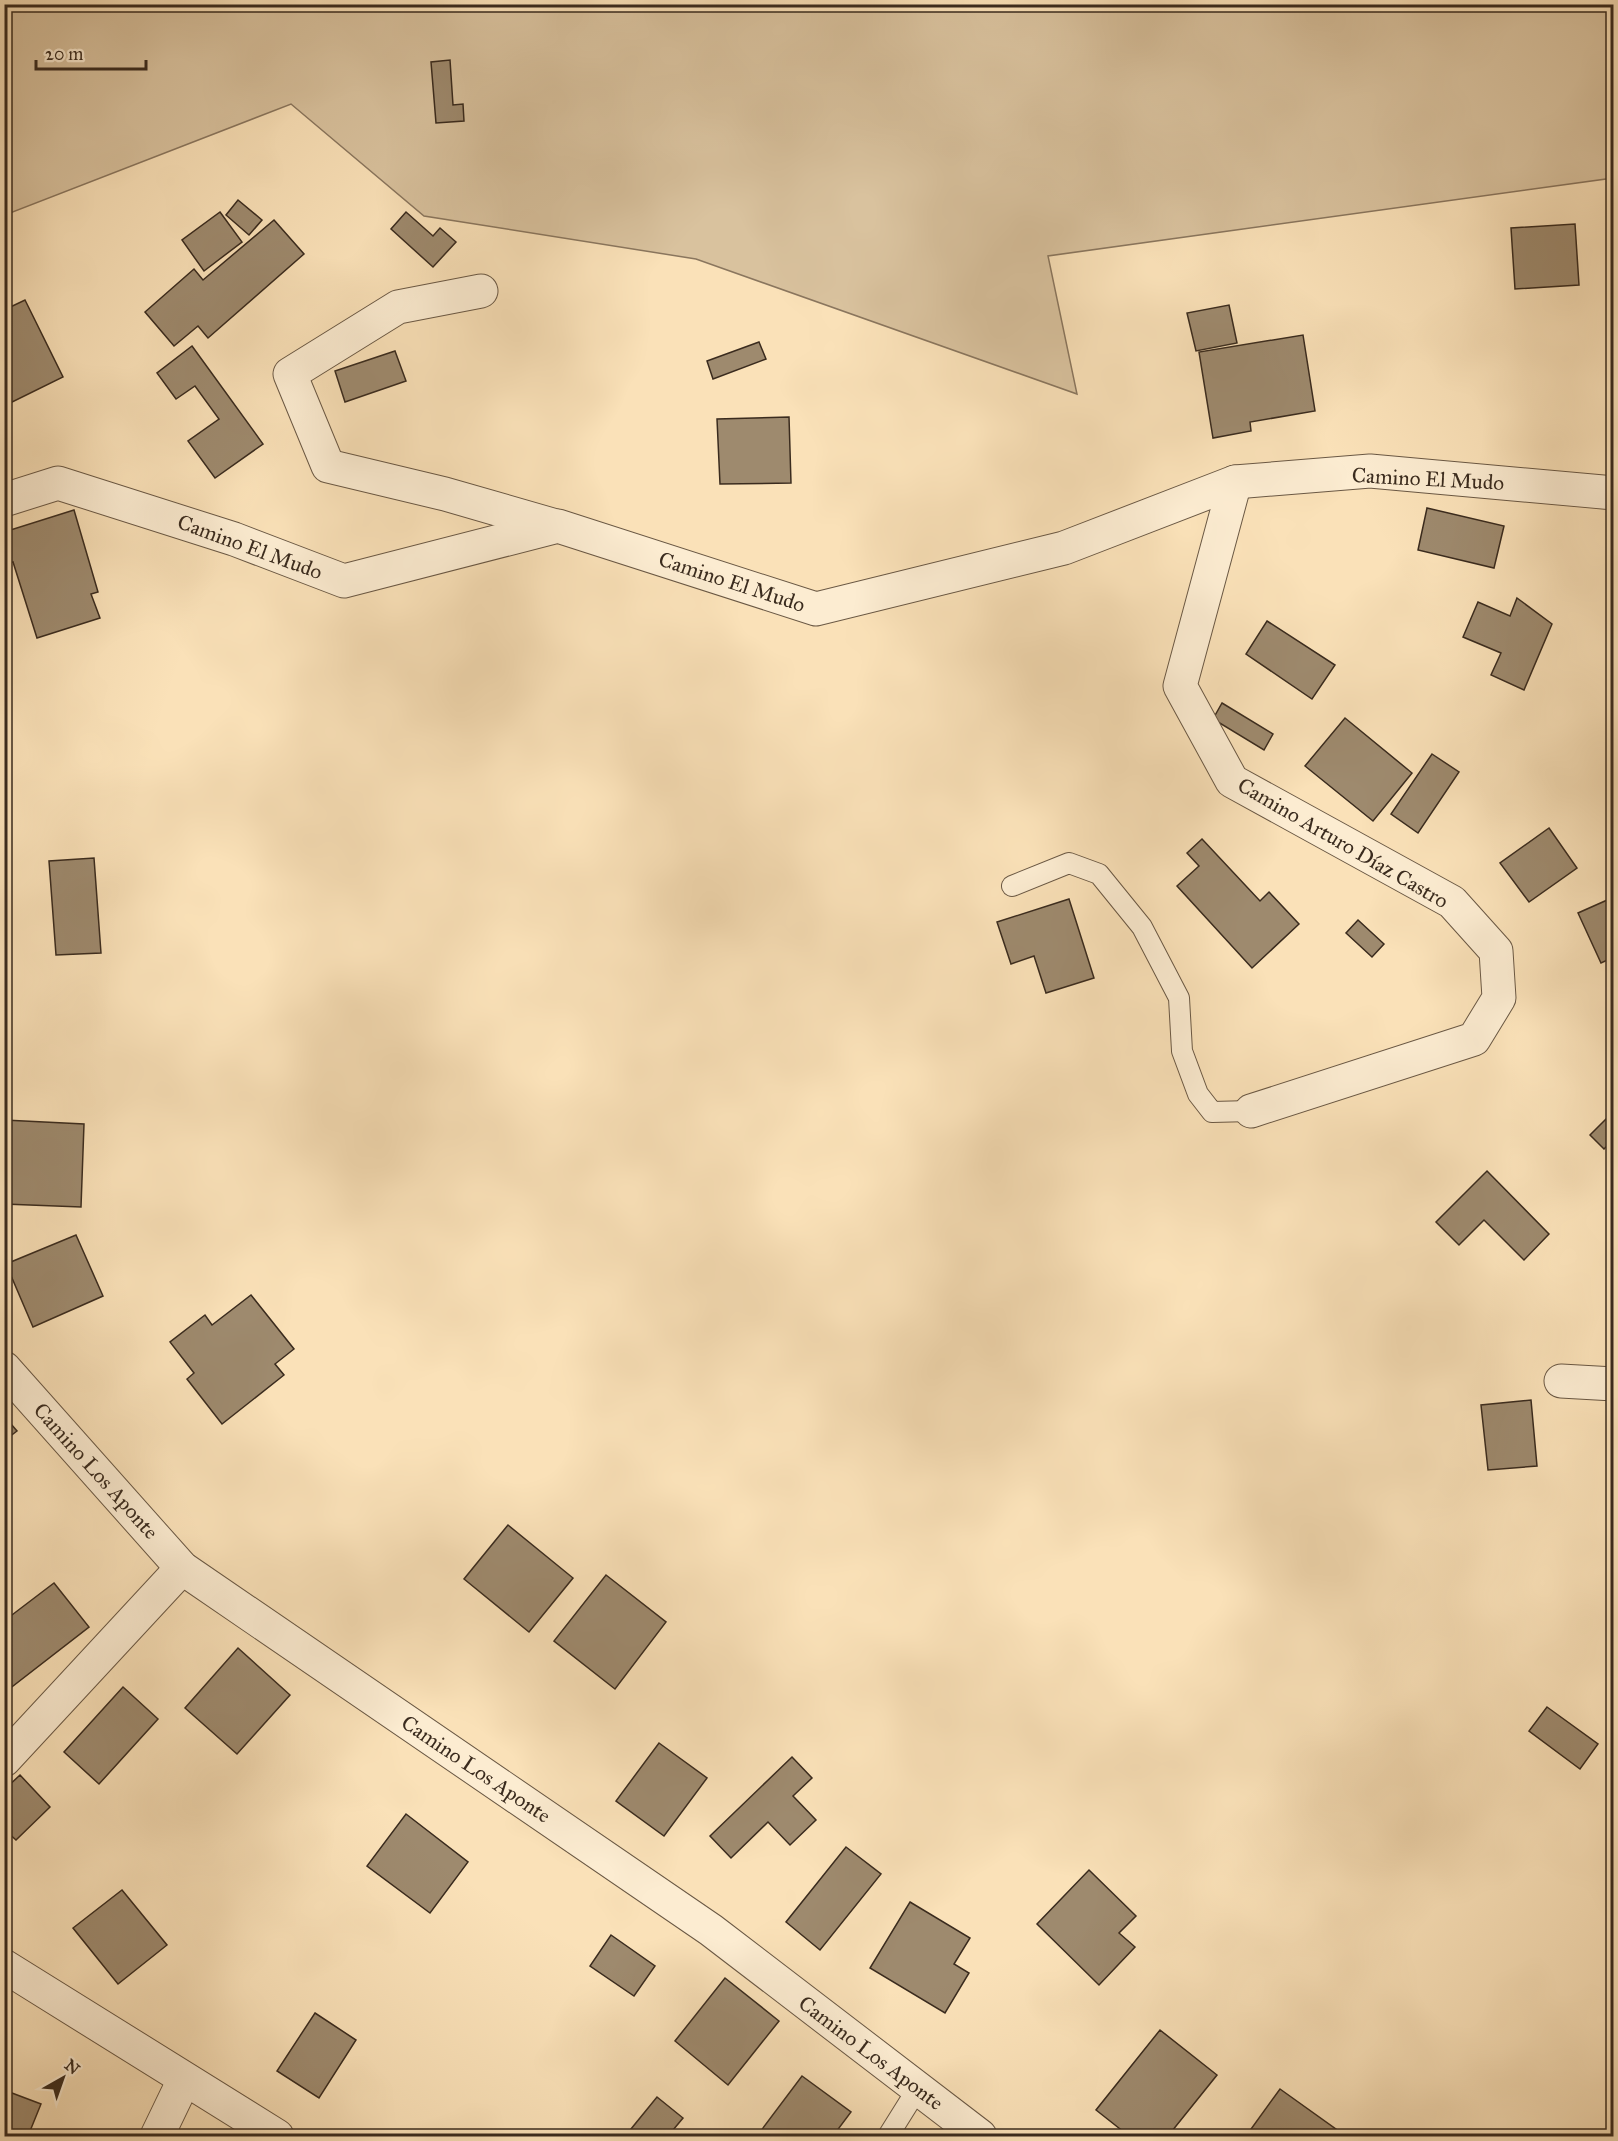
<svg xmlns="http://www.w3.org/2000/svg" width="1618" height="2141" viewBox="0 0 1618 2141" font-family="'IM FELL Great Primer',serif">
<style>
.green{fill:#d9c29e;stroke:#8a765e;stroke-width:1.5}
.building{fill:#9e8a6e;stroke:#3a2b1e;stroke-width:1.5}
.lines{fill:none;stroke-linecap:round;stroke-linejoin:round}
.service-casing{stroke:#6a5844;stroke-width:22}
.minor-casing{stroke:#6a5844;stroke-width:35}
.service{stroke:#fcecd1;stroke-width:20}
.minor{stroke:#fcecd1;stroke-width:33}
.labels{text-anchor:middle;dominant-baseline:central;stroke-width:5;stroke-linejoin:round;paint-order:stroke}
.street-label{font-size:21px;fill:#3a2b1e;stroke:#fcecd1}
</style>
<rect width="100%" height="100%" fill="#fae1b8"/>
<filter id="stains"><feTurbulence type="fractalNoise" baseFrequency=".00333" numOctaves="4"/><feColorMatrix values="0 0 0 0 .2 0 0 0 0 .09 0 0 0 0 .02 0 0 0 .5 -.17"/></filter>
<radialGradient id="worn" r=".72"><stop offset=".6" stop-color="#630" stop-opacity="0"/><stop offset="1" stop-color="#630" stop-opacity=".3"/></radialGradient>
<path class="green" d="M 5,5 L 1613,5 L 1613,178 L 1048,256 L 1077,394 L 696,259 L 424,216 L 291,104 L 5,215 Z"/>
<g class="building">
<path d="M 450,60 L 453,105 L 463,104 L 464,121 L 436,123 L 431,62 Z"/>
<path d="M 238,200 L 262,220 L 249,235 L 226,215 Z"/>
<path d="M 220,212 L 242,242 L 204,271 L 182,240 Z"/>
<path d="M 406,212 L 433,236 L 440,228 L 456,242 L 433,267 L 391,229 Z"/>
<path d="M 274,220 L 304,254 L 208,338 L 198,326 L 174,346 L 145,312 L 194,269 L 203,280 Z"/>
<path d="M 1575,224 L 1579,285 L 1515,289 L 1511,228 Z"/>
<path d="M 25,300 L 63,377 L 4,406 L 4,310 Z"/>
<path d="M 1229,305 L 1237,343 L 1196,351 L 1187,313 Z"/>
<path d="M 1303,335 L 1315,411 L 1250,422 L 1251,431 L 1213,438 L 1199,352 Z"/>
<path d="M 759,342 L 766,359 L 713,379 L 707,361 Z"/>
<path d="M 192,346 L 263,444 L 215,478 L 188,441 L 219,419 L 195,386 L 176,399 L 157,373 Z"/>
<path d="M 395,351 L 406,381 L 345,402 L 335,371 Z"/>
<path d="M 789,417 L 791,483 L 720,484 L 717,419 Z"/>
<path d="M 1427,508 L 1504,526 L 1494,568 L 1418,550 Z"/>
<path d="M 74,510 L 98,592 L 91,594 L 100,618 L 37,638 L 13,562 L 4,564 L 4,532 Z"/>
<path d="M 1517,598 L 1552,624 L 1524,690 L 1491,675 L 1501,653 L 1463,637 L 1478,602 L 1510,616 Z"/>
<path d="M 1267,621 L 1335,665 L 1312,699 L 1246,654 Z"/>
<path d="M 1222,703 L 1273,734 L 1264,750 L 1213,719 Z"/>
<path d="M 1345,718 L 1412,773 L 1373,821 L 1305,766 Z"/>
<path d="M 1432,754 L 1459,772 L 1418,833 L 1391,814 Z"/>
<path d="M 1549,828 L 1577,868 L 1529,902 L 1500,863 Z"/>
<path d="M 1202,839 L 1260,901 L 1269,892 L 1299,924 L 1252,968 L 1177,886 L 1199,866 L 1187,853 Z"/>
<path d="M 94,858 L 101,953 L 56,955 L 49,861 Z"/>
<path d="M 1614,897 L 1614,957 L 1601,963 L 1578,913 Z"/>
<path d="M 1069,899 L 1094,978 L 1046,993 L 1034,956 L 1011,964 L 997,922 Z"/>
<path d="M 1358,920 L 1384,944 L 1372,957 L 1346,933 Z"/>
<path d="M 1614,1111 L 1614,1139 L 1604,1149 L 1590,1135 Z"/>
<path d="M 4,1120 L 84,1124 L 81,1207 L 4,1204 Z"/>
<path d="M 1487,1171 L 1549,1234 L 1524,1260 L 1484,1220 L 1459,1245 L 1436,1222 Z"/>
<path d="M 76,1235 L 103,1296 L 33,1327 L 6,1264 Z"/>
<path d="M 251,1295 L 294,1349 L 275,1364 L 284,1375 L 222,1424 L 187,1379 L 194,1373 L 170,1342 L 205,1315 L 212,1325 Z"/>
<path d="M 1531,1400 L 1537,1466 L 1488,1470 L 1481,1405 Z"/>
<path d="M 4,1416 L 17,1431 L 4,1441 Z"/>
<path d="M 508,1525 L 573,1578 L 529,1632 L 464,1579 Z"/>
<path d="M 606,1575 L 666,1622 L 615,1689 L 554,1641 Z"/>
<path d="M 54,1583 L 89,1627 L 4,1693 L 4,1660 L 10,1656 L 4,1648 L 4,1621 Z"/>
<path d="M 238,1648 L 290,1695 L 237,1754 L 185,1708 Z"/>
<path d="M 123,1687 L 158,1719 L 99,1784 L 64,1752 Z"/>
<path d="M 1547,1707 L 1598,1744 L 1580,1769 L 1529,1731 Z"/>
<path d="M 659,1743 L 707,1778 L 664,1836 L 616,1801 Z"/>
<path d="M 792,1757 L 812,1778 L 793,1796 L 816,1820 L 790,1845 L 768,1822 L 731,1858 L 710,1836 Z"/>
<path d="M 20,1775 L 50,1807 L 16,1840 L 4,1829 L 4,1790 Z"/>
<path d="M 406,1814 L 468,1862 L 430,1913 L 367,1866 Z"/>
<path d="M 846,1847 L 881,1874 L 820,1950 L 786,1922 Z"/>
<path d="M 1089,1870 L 1136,1916 L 1119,1933 L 1135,1947 L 1099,1985 L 1037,1924 Z"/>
<path d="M 122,1890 L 167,1945 L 118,1984 L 73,1928 Z"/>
<path d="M 910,1902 L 970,1938 L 954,1964 L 969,1973 L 945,2013 L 870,1968 Z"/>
<path d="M 611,1935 L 655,1966 L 634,1996 L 590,1966 Z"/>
<path d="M 725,1978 L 779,2021 L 728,2085 L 675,2041 Z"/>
<path d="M 315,2013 L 356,2040 L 319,2098 L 277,2071 Z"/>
<path d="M 1160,2030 L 1217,2075 L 1168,2136 L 1129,2136 L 1096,2110 Z"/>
<path d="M 802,2076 L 851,2112 L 833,2136 L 757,2136 Z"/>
<path d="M 1280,2089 L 1340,2132 L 1337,2136 L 1246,2136 Z"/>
<path d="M 4,2090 L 41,2104 L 28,2136 L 4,2136 Z"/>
<path d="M 657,2097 L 683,2118 L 668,2136 L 640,2136 L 631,2129 Z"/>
</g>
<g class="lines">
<defs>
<g id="service">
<path d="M 1012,886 L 1069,863 L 1099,874 L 1142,927 L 1179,998 L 1182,1051 L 1198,1094 L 1212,1112 L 1251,1111"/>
<path d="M 888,2136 L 918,2088"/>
</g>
<g id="minor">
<path d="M 481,291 L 398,307 L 290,374 L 328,466 L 445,494 L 556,526"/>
<path d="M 1235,482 L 1180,686 L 1232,781 L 1452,902 L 1496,951 L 1499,998 L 1474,1039 L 1251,1111"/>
<path d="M 4,500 L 58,483 L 234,539 L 344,581 L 558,526 L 816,609 L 1064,548 L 1235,482 L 1370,471 L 1614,493"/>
<path d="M 4,1368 L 182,1568 L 711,1930 L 980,2136"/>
<path d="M 1561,1381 L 1614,1384"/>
<path d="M 4,1760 L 182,1568"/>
<path d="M 4,1966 L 277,2136"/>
<path d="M 157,2136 L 184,2080"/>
</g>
</defs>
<use href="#service" class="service-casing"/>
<use href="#minor" class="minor-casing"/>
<use href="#service" class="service"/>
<use href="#minor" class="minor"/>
</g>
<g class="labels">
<g class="street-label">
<text transform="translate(1428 479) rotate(3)">Camino El Mudo</text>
<text transform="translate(250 547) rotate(20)">Camino El Mudo</text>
<text transform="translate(732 582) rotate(18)">Camino El Mudo</text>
<text transform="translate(1343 843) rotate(30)">Camino Arturo Díaz Castro</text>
<text transform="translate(96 1471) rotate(48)">Camino Los Aponte</text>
<text transform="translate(476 1769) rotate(34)">Camino Los Aponte</text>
<text transform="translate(871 2053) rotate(37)">Camino Los Aponte</text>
</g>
</g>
<rect width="1618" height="2141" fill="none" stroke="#fae1b8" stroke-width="24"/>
<rect x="6" y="6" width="1606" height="2129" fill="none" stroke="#3a2b1e" stroke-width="3"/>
<rect x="12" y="12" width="1594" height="2117" fill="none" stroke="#3a2b1e" stroke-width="1.5"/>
<g transform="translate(63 2078) rotate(40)" stroke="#fcecd1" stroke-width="4.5" paint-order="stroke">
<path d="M0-4.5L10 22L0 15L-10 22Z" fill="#3a2b1e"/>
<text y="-9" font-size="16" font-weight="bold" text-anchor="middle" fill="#3a2b1e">N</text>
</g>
<path d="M36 60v9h110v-9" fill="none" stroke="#3a2b1e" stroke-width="3"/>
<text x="45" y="60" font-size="18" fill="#3a2b1e" stroke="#fcecd1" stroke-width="4.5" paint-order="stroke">20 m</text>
<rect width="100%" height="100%" filter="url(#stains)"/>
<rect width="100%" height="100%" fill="url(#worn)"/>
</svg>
